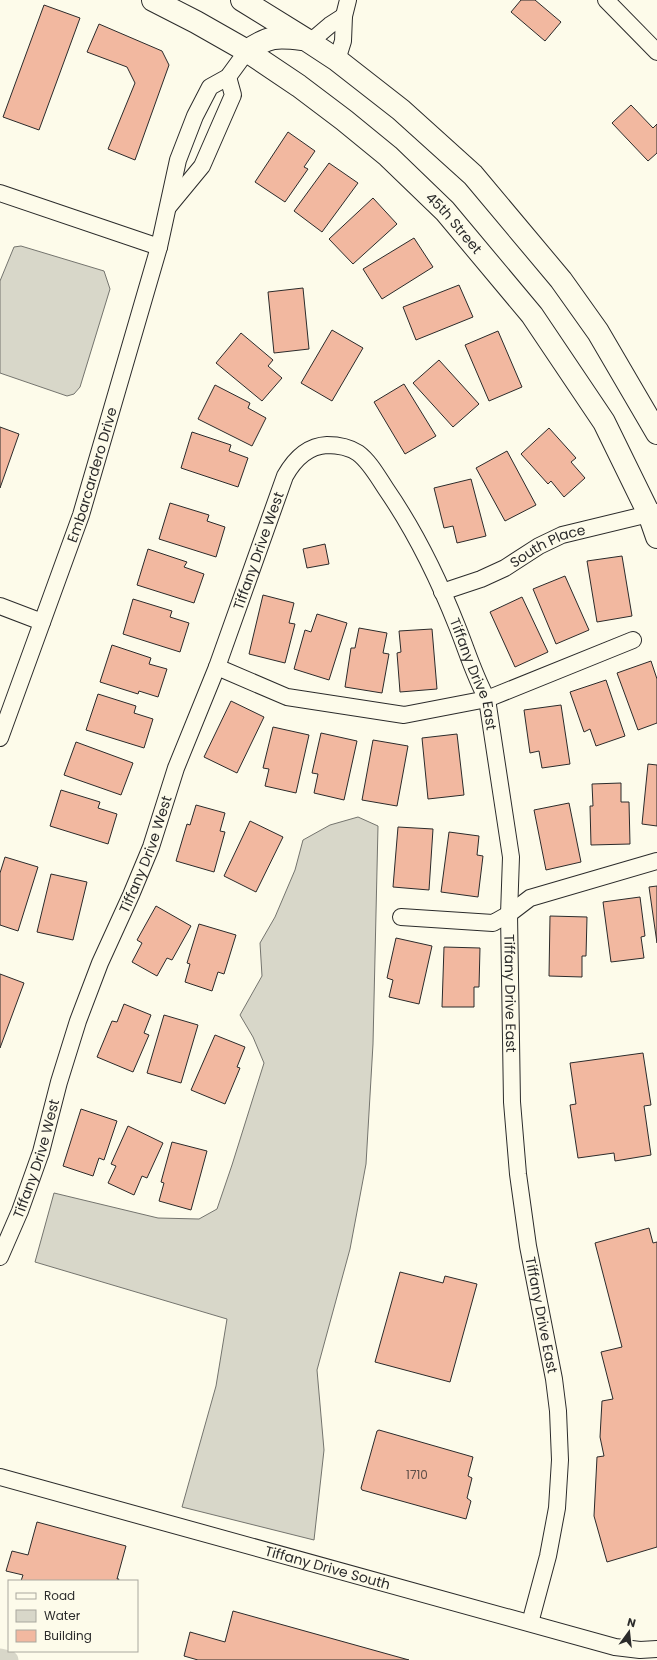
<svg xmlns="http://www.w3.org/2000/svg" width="657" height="1660" viewBox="0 0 657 1660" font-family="Poppins,sans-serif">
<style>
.water{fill:#d8d7c9;stroke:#74746e}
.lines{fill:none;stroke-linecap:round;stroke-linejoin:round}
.canal{stroke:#d8d7c9;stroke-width:19}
.building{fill:#f2b8a0;stroke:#2b2b2b}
.minor-casing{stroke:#2b2b2b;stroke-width:18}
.secondary-casing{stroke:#2b2b2b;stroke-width:24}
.minor{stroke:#fdfbea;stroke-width:16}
.secondary{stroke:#fdfbea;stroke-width:22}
.labels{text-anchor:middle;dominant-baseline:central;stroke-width:3;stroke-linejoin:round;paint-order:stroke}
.number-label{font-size:12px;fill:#5d4e48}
.street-label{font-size:14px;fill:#2b2b2b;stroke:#fdfbea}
</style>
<rect width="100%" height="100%" fill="#fdfbea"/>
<g class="water">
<path d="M 21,246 L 104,271 L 110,289 L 80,387 L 74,394 L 67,396 L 0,373 L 0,281 L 14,247 Z"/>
<path d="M 358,817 L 378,826 L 373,1044 L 366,1164 L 350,1249 L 317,1370 L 324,1450 L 314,1540 L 182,1507 L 216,1386 L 227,1319 L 35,1262 L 54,1193 L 158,1218 L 199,1219 L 217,1209 L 232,1165 L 264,1063 L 253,1037 L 240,1015 L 262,976 L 260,943 L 275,917 L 295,870 L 303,840 L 330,825 Z"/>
</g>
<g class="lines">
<path class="canal" d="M 0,1658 L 9,1660"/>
</g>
<g class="building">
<path d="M 521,0 L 535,0 L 561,22 L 545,41 L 511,12 Z"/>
<path d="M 44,5 L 80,18 L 39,130 L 3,117 Z"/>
<path d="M 99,24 L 162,51 L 169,65 L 135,160 L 108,149 L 135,83 L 127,67 L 87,52 Z"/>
<path d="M 631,105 L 653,128 L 657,124 L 657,153 L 648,161 L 612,123 Z"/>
<path d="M 288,132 L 315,151 L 304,167 L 308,169 L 285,202 L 255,182 Z"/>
<path d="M 329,163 L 358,183 L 322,232 L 294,211 Z"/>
<path d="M 373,198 L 397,224 L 353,264 L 329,239 Z"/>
<path d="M 414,238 L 433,267 L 382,299 L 363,269 Z"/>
<path d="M 459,285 L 473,317 L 416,340 L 403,307 Z"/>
<path d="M 303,288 L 309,349 L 274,353 L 268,292 Z"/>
<path d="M 332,330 L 363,348 L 332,401 L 301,383 Z"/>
<path d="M 498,331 L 522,387 L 489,401 L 465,345 Z"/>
<path d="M 241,333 L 273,360 L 268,366 L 282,378 L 262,401 L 216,363 Z"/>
<path d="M 439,360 L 479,404 L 453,427 L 413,383 Z"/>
<path d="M 404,384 L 436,436 L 405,454 L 374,402 Z"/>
<path d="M 215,385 L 250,403 L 248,408 L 266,418 L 252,446 L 198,419 Z"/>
<path d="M 0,427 L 19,434 L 0,488 Z"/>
<path d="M 549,428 L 576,458 L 571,462 L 585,478 L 564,497 L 551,481 L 548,484 L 521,454 Z"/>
<path d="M 192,432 L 231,445 L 229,451 L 248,458 L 238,487 L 181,468 Z"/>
<path d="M 507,451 L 536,505 L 505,521 L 476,468 Z"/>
<path d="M 471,479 L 486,536 L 457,543 L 453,526 L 444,528 L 434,488 Z"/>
<path d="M 170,503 L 209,515 L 207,521 L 225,527 L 216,557 L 159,539 Z"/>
<path d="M 325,544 L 329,564 L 307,568 L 303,549 Z"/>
<path d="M 148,549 L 187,562 L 184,567 L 204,574 L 194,603 L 137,585 Z"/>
<path d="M 622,556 L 632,616 L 597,622 L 587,561 Z"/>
<path d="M 565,576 L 589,630 L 556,644 L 533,589 Z"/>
<path d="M 263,595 L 294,603 L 289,623 L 295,624 L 285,663 L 249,654 Z"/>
<path d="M 522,597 L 548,652 L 515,667 L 490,612 Z"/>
<path d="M 133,599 L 172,611 L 170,617 L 189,623 L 180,652 L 123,634 Z"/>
<path d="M 317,614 L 347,623 L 329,680 L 294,669 L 305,630 L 311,632 Z"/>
<path d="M 359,628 L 387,633 L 383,653 L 389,654 L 382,693 L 345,687 L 351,648 L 355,648 Z"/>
<path d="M 432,629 L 437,689 L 400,692 L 397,653 L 401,652 L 399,631 Z"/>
<path d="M 112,645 L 151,658 L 149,664 L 167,669 L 158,697 L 139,691 L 138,694 L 100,682 Z"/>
<path d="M 651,661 L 657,679 L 657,723 L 638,730 L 617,673 Z"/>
<path d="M 606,680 L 625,736 L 596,746 L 590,729 L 584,732 L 570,692 Z"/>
<path d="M 98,694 L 136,706 L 134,713 L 153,719 L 144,748 L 86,730 Z"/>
<path d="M 231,701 L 264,717 L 237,773 L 204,757 Z"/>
<path d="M 561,705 L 570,764 L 542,768 L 539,751 L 530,753 L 524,710 Z"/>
<path d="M 273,727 L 309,735 L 296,793 L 265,786 L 269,769 L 263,768 Z"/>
<path d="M 321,733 L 357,741 L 344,800 L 314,793 L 318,774 L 312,773 Z"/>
<path d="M 457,734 L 464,795 L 428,799 L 422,738 Z"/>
<path d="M 373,740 L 408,746 L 397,806 L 362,800 Z"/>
<path d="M 76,742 L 133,763 L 121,795 L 64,775 Z"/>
<path d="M 648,764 L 657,765 L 657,826 L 642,824 Z"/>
<path d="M 621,783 L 621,802 L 629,802 L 630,844 L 591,845 L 590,806 L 593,806 L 592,784 Z"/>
<path d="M 61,790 L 100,802 L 98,808 L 117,814 L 108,844 L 50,826 Z"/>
<path d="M 569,803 L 581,862 L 546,870 L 534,810 Z"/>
<path d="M 196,805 L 225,813 L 220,831 L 225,832 L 214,872 L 176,861 L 187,824 L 190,825 Z"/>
<path d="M 250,821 L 283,837 L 256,892 L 224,876 Z"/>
<path d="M 398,827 L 433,829 L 429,890 L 393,887 Z"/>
<path d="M 449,832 L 479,836 L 477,855 L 483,856 L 478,897 L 441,892 Z"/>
<path d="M 5,857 L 38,867 L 18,931 L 0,925 L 0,873 Z"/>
<path d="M 51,874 L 87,882 L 73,940 L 37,932 Z"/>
<path d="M 657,886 L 657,943 L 649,887 Z"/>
<path d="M 640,897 L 645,936 L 641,937 L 644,958 L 611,962 L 603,902 Z"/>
<path d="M 156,906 L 191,926 L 172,960 L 167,958 L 157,976 L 132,962 L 142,943 L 137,940 Z"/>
<path d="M 550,916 L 587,917 L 586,956 L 582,956 L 582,977 L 549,976 Z"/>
<path d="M 199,924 L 236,935 L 224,974 L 218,972 L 212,991 L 185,982 L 190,964 L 187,963 Z"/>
<path d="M 396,938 L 432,946 L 419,1004 L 389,997 L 393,980 L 387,978 Z"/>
<path d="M 444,947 L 480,948 L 479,987 L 474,987 L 474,1007 L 442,1007 Z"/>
<path d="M 0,974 L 24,983 L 0,1048 Z"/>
<path d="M 124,1004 L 151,1015 L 144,1033 L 149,1035 L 133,1072 L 97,1057 L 112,1021 L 117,1022 Z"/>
<path d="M 164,1015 L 198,1025 L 181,1083 L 147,1073 Z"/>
<path d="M 215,1035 L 245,1047 L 237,1067 L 240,1068 L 225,1104 L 191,1090 Z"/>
<path d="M 643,1053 L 651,1105 L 644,1106 L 651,1155 L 615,1161 L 614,1153 L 578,1158 L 570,1105 L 576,1104 L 570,1063 Z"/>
<path d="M 81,1109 L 117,1121 L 104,1160 L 99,1158 L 93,1176 L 63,1166 Z"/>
<path d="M 128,1126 L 163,1143 L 147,1178 L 142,1176 L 134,1195 L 108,1183 L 116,1166 L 111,1164 Z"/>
<path d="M 172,1142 L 207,1151 L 191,1210 L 159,1201 L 164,1183 L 161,1182 Z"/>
<path d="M 649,1228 L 653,1243 L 657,1242 L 657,1547 L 607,1562 L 594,1516 L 597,1457 L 604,1456 L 600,1437 L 602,1401 L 613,1399 L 601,1352 L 622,1347 L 595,1243 Z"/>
<path d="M 400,1272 L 443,1283 L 445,1276 L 477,1284 L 450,1382 L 375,1362 Z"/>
<path d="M 379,1430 L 473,1457 L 468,1476 L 472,1478 L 467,1498 L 471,1501 L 466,1519 L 362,1490 L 361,1488 L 377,1431 Z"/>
<path d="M 37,1522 L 126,1546 L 117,1579 L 119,1579 L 118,1581 L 21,1581 L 23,1575 L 6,1571 L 12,1551 L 28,1555 Z"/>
<path d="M 233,1611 L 409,1660 L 198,1660 L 184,1656 L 190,1632 L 225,1642 Z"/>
</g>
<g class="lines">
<defs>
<g id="minor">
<path d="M 606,0 L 657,52"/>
<path d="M 310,42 L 330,25 L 344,16"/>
<path d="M 337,60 L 343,41 L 344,16 L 348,0"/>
<path d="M 0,193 L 159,247"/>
<path d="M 169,206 L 202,166 L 233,95 L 228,77"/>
<path id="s1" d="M 442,592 L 481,579 L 505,568 L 539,546 L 562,535 L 657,512"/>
<path d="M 0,606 L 42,622"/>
<path d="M 217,667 L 287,697 L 404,715 L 487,699 L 633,640"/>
<path id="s2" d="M 0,738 L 81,515 L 159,247 L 178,160 L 195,116 L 210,87 L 228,77 L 247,51"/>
<path d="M 401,917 L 493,923 L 509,914 L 530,898 L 657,861"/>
<path id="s3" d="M 0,1257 L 20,1211 L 41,1152 L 59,1082 L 78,1021 L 100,963 L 131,895 L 151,847 L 176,768 L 217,667 L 285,476 C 294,460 307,446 327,445 C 338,445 349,447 358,453 C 370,462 378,477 386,489 C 415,531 438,578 457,626 C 467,651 474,675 487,699 L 511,857 L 509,914 L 512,1102 L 518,1174 L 528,1246 L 554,1379 L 558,1411 L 560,1460 L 557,1508 L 548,1556 L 530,1623"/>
<path id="s4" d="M 0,1477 L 615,1647 L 640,1650 L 657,1649"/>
</g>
<g id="secondary">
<path id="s5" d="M 153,0 L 196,22 L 247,51 L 299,86 L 344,120 L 388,156 L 445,211 L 532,315 L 604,422 L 649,514 L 657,537"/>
<path d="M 242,0 L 305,39 L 337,60 L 401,110 L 473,175 L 561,280 L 598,332 L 657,433"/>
<path d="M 247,51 C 269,36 276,36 302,39"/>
</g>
</defs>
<use href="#minor" class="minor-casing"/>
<use href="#secondary" class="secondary-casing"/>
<use href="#minor" class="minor"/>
<use href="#secondary" class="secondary"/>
</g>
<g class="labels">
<g class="number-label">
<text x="417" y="1474">1710</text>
</g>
<g class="street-label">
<text stroke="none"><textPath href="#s5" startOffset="377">45th Street</textPath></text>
<text stroke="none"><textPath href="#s2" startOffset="279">Embarcardero Drive</textPath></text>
<text stroke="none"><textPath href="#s1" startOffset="116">South Place</textPath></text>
<text stroke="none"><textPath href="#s3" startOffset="753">Tiffany Drive West</textPath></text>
<text stroke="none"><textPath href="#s3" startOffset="1171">Tiffany Drive East</textPath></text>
<text stroke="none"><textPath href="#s3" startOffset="429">Tiffany Drive West</textPath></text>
<text stroke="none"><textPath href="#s3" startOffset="1495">Tiffany Drive East</textPath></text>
<text stroke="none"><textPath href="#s3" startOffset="105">Tiffany Drive West</textPath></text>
<text stroke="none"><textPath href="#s3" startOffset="1819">Tiffany Drive East</textPath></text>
<text stroke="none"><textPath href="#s4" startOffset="340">Tiffany Drive South</textPath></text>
</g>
</g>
<rect x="8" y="1580" width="130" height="72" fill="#fdfbea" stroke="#a9a89e"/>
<rect x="16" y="1593" width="20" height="6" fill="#fdfbea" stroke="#a9a89e"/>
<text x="44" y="1600" font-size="12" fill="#2b2b2b">Road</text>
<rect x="16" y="1610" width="20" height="12" fill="#d8d7c9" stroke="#a9a89e"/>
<text x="44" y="1620" font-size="12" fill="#2b2b2b">Water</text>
<rect x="16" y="1630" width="20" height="12" fill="#f2b8a0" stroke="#a9a89e"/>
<text x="44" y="1640" font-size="12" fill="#2b2b2b">Building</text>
<g transform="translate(629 1632) rotate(15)" stroke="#fdfbea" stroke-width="3" paint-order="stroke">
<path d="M0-3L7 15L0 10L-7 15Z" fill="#2b2b2b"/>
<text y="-6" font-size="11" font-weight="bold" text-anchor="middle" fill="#2b2b2b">N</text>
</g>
</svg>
